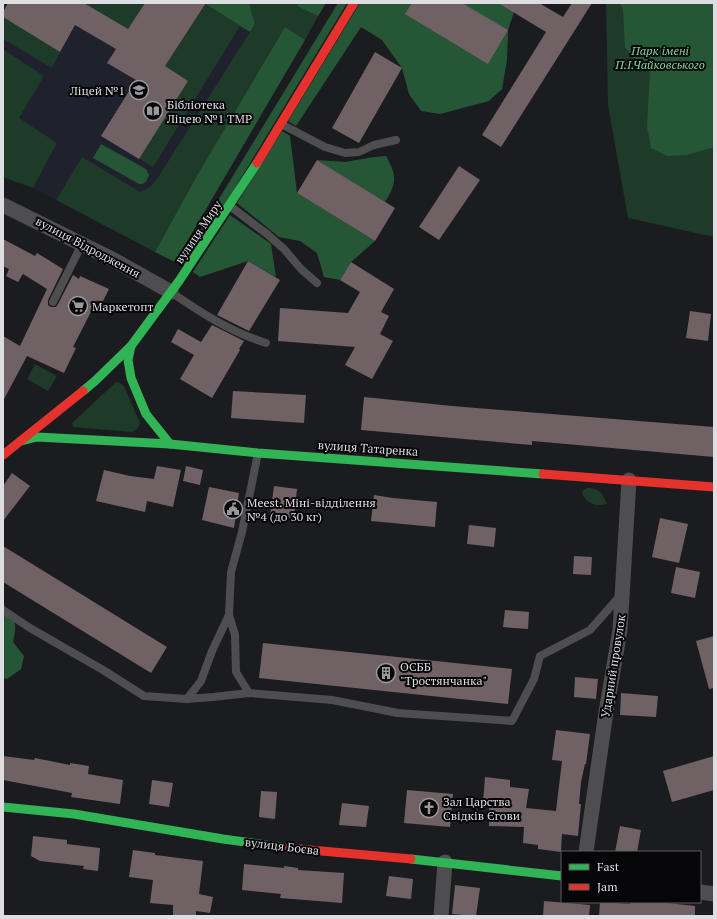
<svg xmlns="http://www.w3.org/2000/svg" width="717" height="919" viewBox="0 0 717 919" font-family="'PT Serif',serif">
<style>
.built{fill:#1f212c}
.green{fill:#1e3a29}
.forest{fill:#255737}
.building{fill:#706264}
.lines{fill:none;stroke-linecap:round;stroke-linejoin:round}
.lane{stroke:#4e4d50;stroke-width:8}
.street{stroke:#4e4d50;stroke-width:15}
.fast{stroke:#30b455;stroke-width:9}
.jam{stroke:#e5322d;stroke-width:9}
.labels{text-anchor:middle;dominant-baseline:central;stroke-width:4;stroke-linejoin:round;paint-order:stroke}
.park-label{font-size:12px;font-style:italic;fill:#82d69c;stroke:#060608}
.poi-label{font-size:12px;fill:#dddde2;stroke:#060608;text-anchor:start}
.street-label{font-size:12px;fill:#dddde2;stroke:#060608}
</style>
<rect width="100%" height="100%" fill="#1b1c20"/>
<path class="built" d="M 3,3 L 326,3 L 175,262 L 33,188 L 3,177 Z"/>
<g class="green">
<path d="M 88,3 L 145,3 L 128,29 L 87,5 Z"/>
<path d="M 249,3 L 299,3 L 298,6 L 318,16 L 305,40 L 285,27 L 199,172 L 155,252 L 56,200 L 82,157 L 140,192 L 150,187 L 157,179 L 255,24 Z"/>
<path d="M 606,3 L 714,3 L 714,237 L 628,218 L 608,105 Z"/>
<path d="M 206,4 L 240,26 L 153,167 L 139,159 L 187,81 L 165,66 Z"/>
<path d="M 3,17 L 60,52 L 52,68 L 3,39 Z"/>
<path d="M 3,49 L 44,76 L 19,118 L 57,143 L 33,188 L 3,177 Z"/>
<path d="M 35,364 L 57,376 L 48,391 L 27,379 Z"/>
<path d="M 119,382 L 124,386 L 140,423 L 138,428 L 132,432 L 73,427 L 72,423 L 115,383 Z"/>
<path d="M 587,488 C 600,488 602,493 607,504 C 595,507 589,504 582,494 L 583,490 Z"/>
</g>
<g class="forest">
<path d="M 204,3 L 249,3 L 255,24 L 250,32 Z"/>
<path d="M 299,3 L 326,3 L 318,16 L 297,6 Z"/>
<path d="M 338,3 L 347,3 L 187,267 L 180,263 Z"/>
<path d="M 360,3 L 517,3 L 508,30 L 507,60 L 502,89 L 489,101 L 440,114 L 421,111 L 409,94 L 402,68 L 382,40 L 361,27 L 296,126 L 288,121 Z"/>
<path d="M 620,3 L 714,3 L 714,147 L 687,155 L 667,156 L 651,148 L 647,127 L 650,70 L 633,57 L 625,47 L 623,10 Z"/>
<path d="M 285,27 L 305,40 L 175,262 L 155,252 L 199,172 Z"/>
<path d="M 282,131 L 290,136 L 297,193 L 375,241 L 351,262 L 340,280 L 324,277 L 317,253 L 300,241 L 279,237 L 237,203 Z"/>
<path d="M 101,144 L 146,169 L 149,175 C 147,180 145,185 139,184 L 93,158 Z"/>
<path d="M 386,156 C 397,176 397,183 385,202 L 317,160 L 345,162 L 374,157 Z"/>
<path d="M 230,215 L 271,244 L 276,277 L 248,261 L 200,277 L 193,272 Z"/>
<path d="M 3,603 C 15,621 18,621 13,642 L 24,656 L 21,669 L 7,679 L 3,678 Z"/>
</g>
<g class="building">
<path d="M 8,3 L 84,3 L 128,29 L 145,3 L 206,3 L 165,66 L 188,81 L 139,159 L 101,136 L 136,80 L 107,63 L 116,49 L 75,25 L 60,52 L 3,17 L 3,12 Z"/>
<path d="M 412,3 L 462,3 L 508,30 L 488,64 L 405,14 Z"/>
<path d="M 498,3 L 539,3 L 563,17 L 572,3 L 592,3 L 501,147 L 482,135 L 546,32 Z"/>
<path d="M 375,52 L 402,68 L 359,143 L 332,128 Z"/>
<path d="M 317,160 L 395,208 L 375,241 L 297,193 Z"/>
<path d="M 459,166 L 480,180 L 439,240 L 419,227 Z"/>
<path d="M 3,239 L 35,256 L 37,253 L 63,269 L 48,300 L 48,305 L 51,307 L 56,307 L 58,304 L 73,275 L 79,279 L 80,276 L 109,289 L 102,303 L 97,300 L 73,347 L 76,348 L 64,373 L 27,356 L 3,401 L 3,336 L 20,346 L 47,289 L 23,274 L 18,282 L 6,276 L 9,269 L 3,266 Z"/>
<path d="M 248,261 L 280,280 L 249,331 L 217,315 Z"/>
<path d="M 351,262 L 394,289 L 381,312 L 389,316 L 380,334 L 393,341 L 372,379 L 345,365 L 355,347 L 278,341 L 280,308 L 348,313 L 360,292 L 340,280 Z"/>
<path d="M 690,311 L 711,314 L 708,341 L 686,338 Z"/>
<path d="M 212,325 L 244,341 L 239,349 L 240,350 L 212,398 L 180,379 L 194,355 L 171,342 L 178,329 L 201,342 Z"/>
<path d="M 233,391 L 306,395 L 304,423 L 231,418 Z"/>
<path d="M 364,397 L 452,406 L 714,427 L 714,457 L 532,441 L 532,445 L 361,430 Z"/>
<path d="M 157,466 L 181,470 L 173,507 L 147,501 L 145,512 L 96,501 L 104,470 L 130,476 L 154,479 Z"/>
<path d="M 186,466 L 203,470 L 200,485 L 183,481 Z"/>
<path d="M 12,473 L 30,486 L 3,521 L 3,486 Z"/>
<path d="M 274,486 L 297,489 L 294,518 L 270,516 Z"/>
<path d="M 209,487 L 239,493 L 234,528 L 202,520 Z"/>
<path d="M 374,495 L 393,498 L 437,502 L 435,527 L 371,521 Z"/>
<path d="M 660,518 L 688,524 L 679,563 L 652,557 Z"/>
<path d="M 469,525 L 496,528 L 494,547 L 467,544 Z"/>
<path d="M 3,546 L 167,647 L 151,673 L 3,582 Z"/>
<path d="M 574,556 L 592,557 L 591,575 L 573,574 Z"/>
<path d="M 676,567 L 700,572 L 695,598 L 671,593 Z"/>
<path d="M 505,610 L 529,612 L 528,629 L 503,627 Z"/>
<path d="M 714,636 L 714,688 L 709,689 L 696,641 Z"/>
<path d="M 263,643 L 512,669 L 508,704 L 259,678 Z"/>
<path d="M 575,677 L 598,679 L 596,699 L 574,697 Z"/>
<path d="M 621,693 L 658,696 L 656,717 L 620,715 Z"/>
<path d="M 556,730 L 590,734 L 586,764 L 585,764 L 581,782 L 579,804 L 581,804 L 578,836 L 562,834 L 561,852 L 538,849 L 538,845 L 523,843 L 524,827 L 489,826 L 489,803 L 483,802 L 485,777 L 510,780 L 510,787 L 529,789 L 526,808 L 556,811 L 562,761 L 552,760 Z"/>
<path d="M 3,756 L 34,760 L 35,758 L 70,765 L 70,763 L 89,766 L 88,774 L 123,780 L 120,804 L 71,797 L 72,793 L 3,780 Z"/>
<path d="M 714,756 L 714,790 L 672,802 L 663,771 Z"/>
<path d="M 152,780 L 173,783 L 169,807 L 149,804 Z"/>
<path d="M 407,790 L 453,794 L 450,827 L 404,823 Z"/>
<path d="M 261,791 L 277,792 L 275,819 L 259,817 Z"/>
<path d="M 342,803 L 369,806 L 366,827 L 339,825 Z"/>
<path d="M 620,826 L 641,830 L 637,852 L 615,852 Z"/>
<path d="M 33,836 L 67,840 L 67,844 L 100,848 L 98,871 L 83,869 L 84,866 L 40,861 L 31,856 Z"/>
<path d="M 133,850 L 155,853 L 155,855 L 203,861 L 199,894 L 213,897 L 210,913 L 196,911 L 196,916 L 173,916 L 173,905 L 150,903 L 153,880 L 129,877 Z"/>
<path d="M 244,864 L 284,868 L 284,866 L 298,868 L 298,870 L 344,873 L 342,903 L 280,898 L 281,894 L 242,890 Z"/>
<path d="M 389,876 L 413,879 L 411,899 L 386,896 Z"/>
<path d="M 455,885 L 480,888 L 476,916 L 452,914 Z"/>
<path d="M 544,901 L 590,905 L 589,916 L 543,916 Z"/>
<path d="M 600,902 L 630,904 L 630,902 L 659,902 L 695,906 L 695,916 L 599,916 Z"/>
</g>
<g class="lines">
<g class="lane">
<path d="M 281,124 L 325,147 L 345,153 L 359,152 L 374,145 L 396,140"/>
<path d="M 230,206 L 267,234 L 284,249 L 301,269 L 317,283"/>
<path d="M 171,292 C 201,313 231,332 266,343"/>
<path d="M 53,302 L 82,244"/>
<path d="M 3,610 L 30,628 L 103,670 L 144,696 L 187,699 L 213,697 L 249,693 L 332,700 L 398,713 L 512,721 L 534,679 L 540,656 L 590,630 L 620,596"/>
<path d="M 229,615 L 235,635 L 236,672 L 249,693"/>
<path d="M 187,699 L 201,681 L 212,651 L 229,615 L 231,572 L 242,532 L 258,453"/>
</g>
<g class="street">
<path d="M 3,205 L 114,260 L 171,292"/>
<path d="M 586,852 L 606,712 L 620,630 L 629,480"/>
<path d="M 700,892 L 714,894"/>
<path d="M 441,916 L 445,862"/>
</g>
<g class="fast">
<path d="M 131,346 L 128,360 L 131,378 L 146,414 L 170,444"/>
<path d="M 83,391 L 95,381 L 131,346 L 179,281 L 257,163"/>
<path d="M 21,441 L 37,437 L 170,444 L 258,453 L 543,474"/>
<path d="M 3,807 L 74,814 L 223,839 L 288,848"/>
<path d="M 411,859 L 562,876"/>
</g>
<g class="jam">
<path d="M 257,163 L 354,3"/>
<path d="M 3,455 L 83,391"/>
<path d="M 543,474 L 714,487"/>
<path d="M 288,848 L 411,859"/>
</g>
</g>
<defs>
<symbol id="school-ring" viewBox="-11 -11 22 22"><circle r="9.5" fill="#060608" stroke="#99999e" stroke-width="1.5"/><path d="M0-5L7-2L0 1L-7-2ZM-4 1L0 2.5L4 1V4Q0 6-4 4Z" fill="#99999e"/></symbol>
<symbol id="library-ring" viewBox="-11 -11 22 22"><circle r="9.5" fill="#060608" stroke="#99999e" stroke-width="1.5"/><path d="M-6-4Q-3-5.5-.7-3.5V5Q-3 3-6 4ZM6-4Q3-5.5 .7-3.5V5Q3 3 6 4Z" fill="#99999e"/></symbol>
<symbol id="supermarket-ring" viewBox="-11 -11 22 22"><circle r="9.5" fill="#060608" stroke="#99999e" stroke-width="1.5"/><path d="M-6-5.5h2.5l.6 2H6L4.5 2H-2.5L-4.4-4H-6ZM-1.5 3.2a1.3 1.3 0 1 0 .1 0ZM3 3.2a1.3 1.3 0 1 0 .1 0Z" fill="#99999e"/></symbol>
<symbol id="civic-ring" viewBox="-11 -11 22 22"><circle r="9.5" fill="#060608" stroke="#99999e" stroke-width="1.5"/><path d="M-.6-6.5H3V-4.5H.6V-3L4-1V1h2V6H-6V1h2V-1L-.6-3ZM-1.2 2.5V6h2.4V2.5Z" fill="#99999e"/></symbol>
<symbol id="building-ring" viewBox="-11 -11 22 22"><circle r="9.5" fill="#060608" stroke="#99999e" stroke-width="1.5"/><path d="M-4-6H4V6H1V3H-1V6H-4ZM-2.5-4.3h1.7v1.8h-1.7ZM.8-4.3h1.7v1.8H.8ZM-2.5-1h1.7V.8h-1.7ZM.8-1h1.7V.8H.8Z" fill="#99999e"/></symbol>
<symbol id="church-ring" viewBox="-11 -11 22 22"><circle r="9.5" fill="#060608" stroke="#99999e" stroke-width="1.5"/><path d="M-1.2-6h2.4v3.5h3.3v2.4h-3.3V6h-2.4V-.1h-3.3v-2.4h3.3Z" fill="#99999e"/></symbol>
</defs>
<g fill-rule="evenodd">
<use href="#school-ring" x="128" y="79" width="22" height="22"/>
<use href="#library-ring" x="142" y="100" width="22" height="22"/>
<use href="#supermarket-ring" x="67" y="295" width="22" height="22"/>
<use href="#civic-ring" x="222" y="498" width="22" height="22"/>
<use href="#building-ring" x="375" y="662" width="22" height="22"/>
<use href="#church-ring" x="418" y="797" width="22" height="22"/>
</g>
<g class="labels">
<g class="park-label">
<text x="660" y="50">Парк імені<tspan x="660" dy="14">П.І.Чайковського</tspan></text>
</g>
<g class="poi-label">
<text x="125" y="90" text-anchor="end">Ліцей №1</text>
<text x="167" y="104">Бібліотека<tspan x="167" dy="14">Ліцею №1 ТМР</tspan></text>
<text x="92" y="306">Маркетопт</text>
<text x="247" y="502">Meest. Міні-відділення<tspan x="247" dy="14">№4 (до 30 кг)</tspan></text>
<text x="400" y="666">ОСББ<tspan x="400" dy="14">"Тростянчанка"</tspan></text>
<text x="443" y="801">Зал Царства<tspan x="443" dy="14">Свідків Єгови</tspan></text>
</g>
<g class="street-label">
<text transform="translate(198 232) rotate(-56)">вулиця Миру</text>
<text transform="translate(88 247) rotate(28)">вулиця Відродження</text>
<text transform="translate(368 448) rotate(4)">вулиця Татаренка</text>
<text transform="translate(613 666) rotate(-81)">Ударний провулок</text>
<text transform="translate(282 846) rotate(7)">вулиця Боєва</text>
</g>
</g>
<rect width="717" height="919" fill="none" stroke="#dddde2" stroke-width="8"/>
<rect x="561" y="851" width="140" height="52" fill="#060608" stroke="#5c5c5f"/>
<rect x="569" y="864" width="20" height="6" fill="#30b455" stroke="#5c5c5f"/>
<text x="597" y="871" font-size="12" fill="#dddde2">Fast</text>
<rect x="569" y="884" width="20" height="6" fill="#e5322d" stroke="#5c5c5f"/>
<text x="597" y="891" font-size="12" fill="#dddde2">Jam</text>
</svg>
